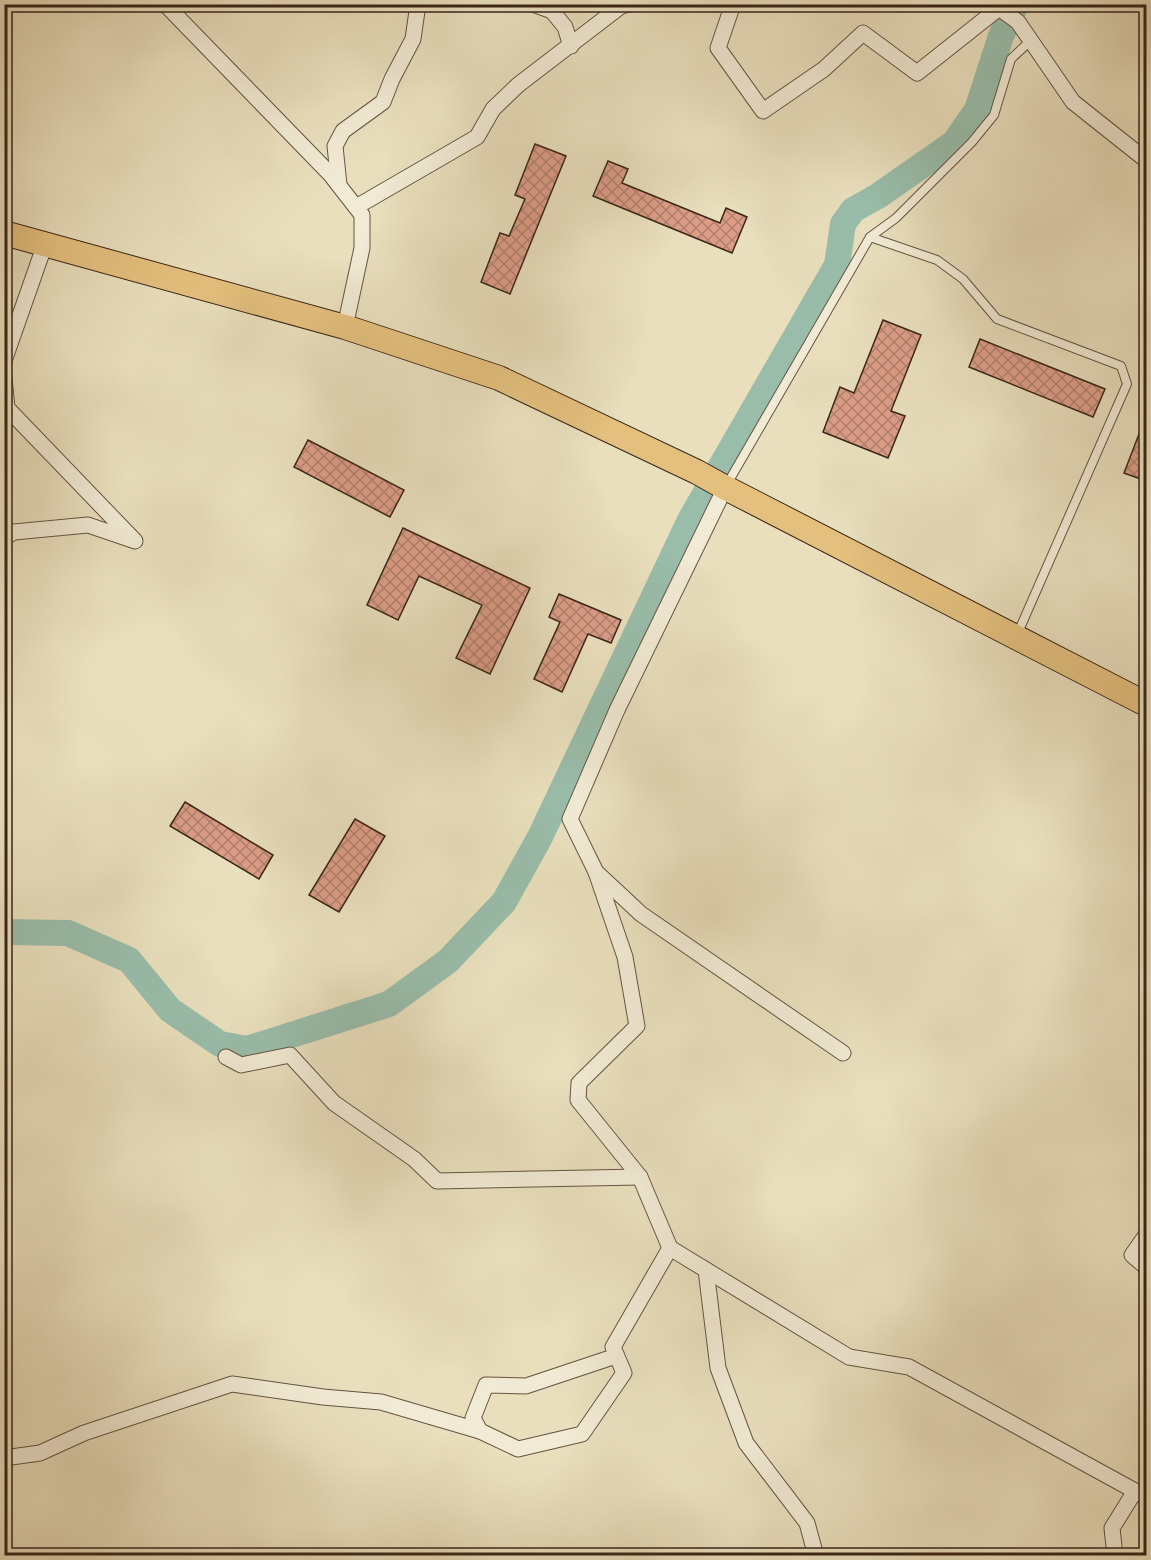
<svg xmlns="http://www.w3.org/2000/svg" width="1151" height="1560" viewBox="0 0 1151 1560" font-family="'IM FELL French Canon',serif">
<style>
.lines{fill:none;stroke-linecap:round;stroke-linejoin:round}
.river{stroke:#99bdaa;stroke-width:26}
.building{fill:url(#building-cross-hatch);stroke:#392518;stroke-width:1.5}
.lane-casing{stroke:#655441;stroke-width:10}
.street-casing{stroke:#655441;stroke-width:17}
.primary-casing{stroke:#392518;stroke-width:26}
.lane{stroke:#f1ead4;stroke-width:8}
.street{stroke:#f1ead4;stroke-width:15}
.primary{stroke:#e4c07e;stroke-width:24}
</style>
<defs>
<pattern id="building-cross-hatch" width="8" height="8" patternUnits="userSpaceOnUse" patternTransform="scale(1.5)"><rect width="8" height="8" fill="#dc9d87"/><path d="M0 0l8 8M0 8l8-8" fill="none" stroke="#b3806d"/></pattern>
</defs>
<rect width="100%" height="100%" fill="#e9dfbd"/>
<filter id="stains"><feTurbulence type="fractalNoise" baseFrequency=".00333" numOctaves="4"/><feColorMatrix values="0 0 0 0 .2 0 0 0 0 .09 0 0 0 0 .02 0 0 0 .5 -.17"/></filter>
<radialGradient id="worn" r=".72"><stop offset=".6" stop-color="#630" stop-opacity="0"/><stop offset="1" stop-color="#630" stop-opacity=".3"/></radialGradient>
<g class="lines">
<path class="river" d="M 4,932 L 68,933 L 129,960 L 170,1010 L 220,1044 L 247,1049 L 389,1004 L 448,961 L 504,902 L 540,837 L 690,520 L 837,265 L 843,224 L 853,210 L 878,196 L 954,143 L 977,110 L 1001,36 L 1016,4"/>
</g>
<g class="building">
<path d="M 535,144 L 566,156 L 510,294 L 481,282 L 500,233 L 509,236 L 525,199 L 515,195 Z"/>
<path d="M 608,161 L 628,169 L 622,183 L 720,223 L 726,208 L 747,217 L 732,253 L 593,196 Z"/>
<path d="M 883,320 L 921,335 L 891,411 L 905,416 L 888,458 L 823,432 L 840,387 L 854,393 Z"/>
<path d="M 980,339 L 1105,389 L 1093,417 L 969,367 Z"/>
<path d="M 1146,416 L 1146,481 L 1124,473 Z"/>
<path d="M 308,440 L 404,490 L 390,517 L 294,467 Z"/>
<path d="M 403,528 L 530,588 L 490,674 L 456,658 L 482,605 L 419,576 L 398,620 L 367,605 Z"/>
<path d="M 559,594 L 621,620 L 611,643 L 588,634 L 562,692 L 534,679 L 560,622 L 549,617 Z"/>
<path d="M 185,802 L 273,855 L 259,879 L 170,826 Z"/>
<path d="M 355,819 L 385,836 L 339,912 L 309,895 Z"/>
</g>
<g class="lines">
<defs>
<g id="lane">
<path d="M 870,237 L 937,260 L 963,279 L 997,319 L 1121,366 L 1127,384 L 1017,635"/>
<path d="M 726,486 L 870,237 L 896,218 L 972,142 L 994,115 L 1011,59 L 1030,41"/>
</g>
<g id="street">
<path d="M 165,4 L 330,174 L 362,215 L 362,248 L 345,327"/>
<path d="M 533,4 L 552,11 L 565,27 L 571,46"/>
<path d="M 733,4 L 718,48 L 763,111 L 824,69 L 863,33 L 917,73 L 999,8 L 999,4"/>
<path d="M 999,8 L 1018,22 L 1073,102 L 1146,160"/>
<path d="M 339,185 L 335,146 L 343,131 L 383,102 L 392,79 L 413,39 L 418,4"/>
<path d="M 356,207 L 477,137 L 493,109 L 518,85 L 621,6 L 629,4"/>
<path d="M 4,361 L 45,244"/>
<path d="M 4,378 L 7,408 L 135,541 L 88,525 L 14,532 L 4,538"/>
<path d="M 725,488 L 617,710 L 570,819 L 596,872 L 641,914 L 843,1053"/>
<path d="M 596,872 L 625,957 L 637,1026 L 579,1083 L 578,1100 L 640,1177 L 670,1248 L 849,1357 L 909,1367 L 1146,1497"/>
<path d="M 226,1057 L 241,1065 L 290,1055 L 334,1103 L 414,1159 L 437,1181 L 640,1177"/>
<path d="M 1146,1235 L 1132,1255 L 1146,1267"/>
<path d="M 706,1270 L 718,1368 L 746,1443 L 807,1523 L 816,1556"/>
<path d="M 616,1356 L 526,1386 L 486,1385 L 473,1418 L 480,1431 L 518,1449 L 582,1434 L 624,1373 L 613,1347 L 670,1248"/>
<path d="M 4,1458 L 40,1453 L 84,1433 L 232,1384 L 323,1397 L 381,1402 L 480,1431"/>
<path d="M 1115,1556 L 1112,1528 L 1135,1491"/>
</g>
<path id="primary" d="M 4,233 L 345,327 L 499,378 L 697,472 L 724,487 L 1146,704"/>
</defs>
<use href="#lane" class="lane-casing"/>
<use href="#street" class="street-casing"/>
<use href="#primary" class="primary-casing"/>
<use href="#lane" class="lane"/>
<use href="#street" class="street"/>
<use href="#primary" class="primary"/>
</g>
<rect width="1151" height="1560" fill="none" stroke="#e9dfbd" stroke-width="24"/>
<rect x="6" y="6" width="1139" height="1548" fill="none" stroke="#392518" stroke-width="3"/>
<rect x="12" y="12" width="1127" height="1536" fill="none" stroke="#392518" stroke-width="1.5"/>
<rect width="100%" height="100%" filter="url(#stains)"/>
<rect width="100%" height="100%" fill="url(#worn)"/>
</svg>
